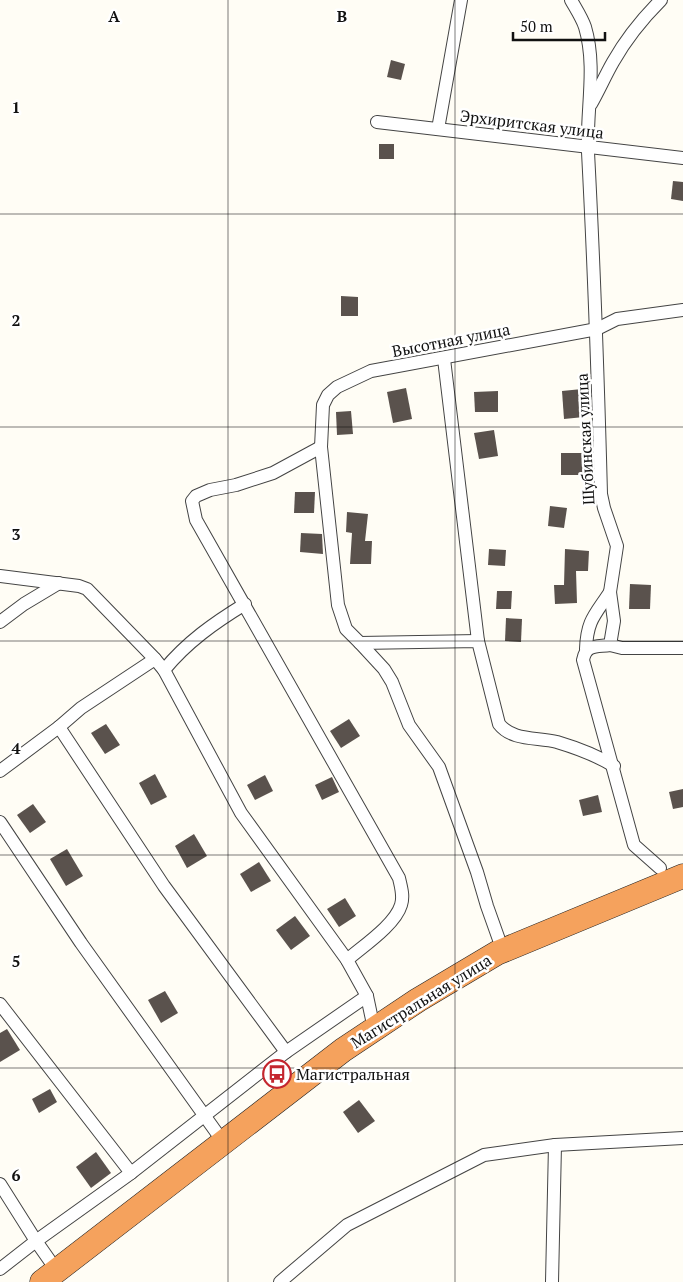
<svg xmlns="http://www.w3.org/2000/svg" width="683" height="1282" viewBox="0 0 683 1282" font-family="'PT Serif',serif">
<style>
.building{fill:#5a524d}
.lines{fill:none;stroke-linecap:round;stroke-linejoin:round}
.street-casing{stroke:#444;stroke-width:14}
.highway-casing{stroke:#222;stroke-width:25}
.street{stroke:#fff;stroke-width:12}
.highway{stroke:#f5a25d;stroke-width:24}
.grid{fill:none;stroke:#111;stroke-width:1;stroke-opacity:0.55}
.labels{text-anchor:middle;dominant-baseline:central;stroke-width:5;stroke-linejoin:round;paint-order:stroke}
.street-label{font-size:16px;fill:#111;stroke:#fff}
.poi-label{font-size:16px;fill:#111;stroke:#fff;text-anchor:start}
.grid-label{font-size:16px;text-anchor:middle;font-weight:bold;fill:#111;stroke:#fff;stroke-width:5;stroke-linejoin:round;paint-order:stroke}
</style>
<rect width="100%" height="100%" fill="#fffdf5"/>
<g class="building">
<path d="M 391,60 L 405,64 L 401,80 L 387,77 Z"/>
<rect x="379" y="144" width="15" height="15"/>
<path d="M 673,181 L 683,182 L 683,201 L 671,199 Z"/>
<path d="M 341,296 L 358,297 L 358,316 L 341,316 Z"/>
<path d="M 406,388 L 412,419 L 393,423 L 387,392 Z"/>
<path d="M 582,389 L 584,417 L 564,419 L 562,391 Z"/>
<path d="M 498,391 L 498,412 L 475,412 L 474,392 Z"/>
<path d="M 351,411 L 353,434 L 337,435 L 336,412 Z"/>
<path d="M 494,430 L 498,456 L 479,459 L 474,433 Z"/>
<rect x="561" y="453" width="24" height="22"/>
<path d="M 295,492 L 315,492 L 314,513 L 294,513 Z"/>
<path d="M 550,506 L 567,508 L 564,528 L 548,526 Z"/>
<path d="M 347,512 L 368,514 L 365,541 L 372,541 L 371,564 L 350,564 L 352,533 L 346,532 Z"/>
<path d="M 301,533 L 322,534 L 323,554 L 300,552 Z"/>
<path d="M 489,549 L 506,550 L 505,566 L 488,565 Z"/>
<path d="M 565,549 L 589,551 L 588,571 L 576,571 L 577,603 L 555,604 L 554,585 L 564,585 Z"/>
<path d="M 630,584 L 651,585 L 650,609 L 629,609 Z"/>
<path d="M 497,591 L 512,591 L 511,609 L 496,609 Z"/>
<path d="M 506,618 L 522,619 L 521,642 L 505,641 Z"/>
<path d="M 349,719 L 360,736 L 341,748 L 330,731 Z"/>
<path d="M 106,724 L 120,745 L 105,754 L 91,733 Z"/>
<path d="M 155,774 L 167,797 L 151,805 L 139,783 Z"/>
<path d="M 265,775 L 273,791 L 255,800 L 247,785 Z"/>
<path d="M 332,777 L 339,792 L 322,800 L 315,785 Z"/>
<path d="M 683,789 L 683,807 L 673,809 L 669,792 Z"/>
<path d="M 598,795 L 602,812 L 583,816 L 579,800 Z"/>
<path d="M 33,804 L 46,822 L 30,833 L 17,815 Z"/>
<path d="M 194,834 L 207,856 L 187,868 L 175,846 Z"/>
<path d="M 67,849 L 83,876 L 66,886 L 50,859 Z"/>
<path d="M 259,862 L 271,881 L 251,892 L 240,874 Z"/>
<path d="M 345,898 L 356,916 L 339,927 L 327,909 Z"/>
<path d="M 295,916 L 310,936 L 291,950 L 276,930 Z"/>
<path d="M 165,991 L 178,1013 L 161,1023 L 148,1000 Z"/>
<path d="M 7,1029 L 20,1050 L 0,1062 L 0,1033 Z"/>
<path d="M 50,1089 L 57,1102 L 39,1113 L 32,1099 Z"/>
<path d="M 359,1100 L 375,1121 L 358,1133 L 343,1112 Z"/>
<path d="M 96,1152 L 111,1173 L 91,1188 L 76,1167 Z"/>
</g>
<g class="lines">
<defs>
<g id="street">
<path d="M 571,0 C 576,9 582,18 585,27 C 597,67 586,111 588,152 C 594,266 598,380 601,494 L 604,508 L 617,546 L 610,592 L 614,621 L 610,645 C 596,647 586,644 583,660 L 634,845 L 660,868"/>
<path d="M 591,104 C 599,90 605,76 613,62 C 626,39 642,19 661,0"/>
<path d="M 377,122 L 683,158"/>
<path d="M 438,129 L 461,0"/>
<path d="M 444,359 L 478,641"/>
<path d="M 321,447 L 273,473 L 236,485 L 210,490 L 196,496 L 192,501 L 196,520 L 399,878 C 401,887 404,896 401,905 C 395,925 363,946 347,960"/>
<path d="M 0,576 L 79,586 L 87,589 L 155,659 L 164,670 L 241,813 L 347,960 L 367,996 L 374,1029"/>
<path d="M 0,622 L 24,604 L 59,583"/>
<path d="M 360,643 L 384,669 L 392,682 L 409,725 L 439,767 L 477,872 L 487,906 L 503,951"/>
<path d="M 610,645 L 622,648 L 683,648"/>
<path d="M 586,649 C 587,620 595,615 610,592"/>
<path d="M 164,670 C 187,642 214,623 245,604"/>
<path d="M 59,727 L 81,708 L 155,659"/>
<path d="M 614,766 C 596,755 577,748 557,742 C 537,737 512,741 499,724 L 478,641 L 360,643 L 346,629 L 338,605 L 321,447 L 323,405 L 328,395 L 337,387 L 371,371 L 597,329 L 617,319 L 683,310"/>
<path d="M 0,771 L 59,727 L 164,886 L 286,1052"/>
<path d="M 0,822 L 81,943 L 224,1143"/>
<path d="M 0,1004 L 131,1173"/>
<path d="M 0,1184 L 36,1241 L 0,1269"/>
<path d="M 57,1271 L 36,1241 L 131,1173 L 286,1052 L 367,996"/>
<path d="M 280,1282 L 347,1225 L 484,1155 L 555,1145 L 683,1138"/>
<path d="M 552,1282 L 555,1145"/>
</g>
<path id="highway" d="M 42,1282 L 343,1050 L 418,1000 L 497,953 L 683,876"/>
</defs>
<use href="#street" class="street-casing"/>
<use href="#highway" class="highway-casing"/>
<use href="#street" class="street"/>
<use href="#highway" class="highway"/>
</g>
<path class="grid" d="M 228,0 L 228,1282M 455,0 L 455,1282M 0,214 L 683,214M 0,427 L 683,427M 0,641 L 683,641M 0,855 L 683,855M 0,1068 L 683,1068"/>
<defs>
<symbol id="bus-ring" viewBox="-11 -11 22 22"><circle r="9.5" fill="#fff" stroke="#c4262e" stroke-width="1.5"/><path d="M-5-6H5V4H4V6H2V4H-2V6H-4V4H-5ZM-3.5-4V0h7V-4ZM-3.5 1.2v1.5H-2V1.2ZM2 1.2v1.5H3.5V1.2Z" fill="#c4262e"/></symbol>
</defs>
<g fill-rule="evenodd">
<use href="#bus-ring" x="261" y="1058" width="32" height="32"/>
</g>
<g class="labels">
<g class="street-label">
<text transform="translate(532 124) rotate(7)">Эрхиритская улица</text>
<text transform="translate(451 340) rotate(-11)">Высотная улица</text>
<text transform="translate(585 439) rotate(-93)">Шубинская улица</text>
<text transform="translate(421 1001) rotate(-32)">Магистральная улица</text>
</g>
<g class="poi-label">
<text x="296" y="1074">Магистральная</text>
</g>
</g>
<g class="grid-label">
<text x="114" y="22">A</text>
<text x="342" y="22">B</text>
<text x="16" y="113">1</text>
<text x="16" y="326">2</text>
<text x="16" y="540">3</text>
<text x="16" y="754">4</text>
<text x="16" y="967">5</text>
<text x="16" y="1181">6</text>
</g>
<path d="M513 32v8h92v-8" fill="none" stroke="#111111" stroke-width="2.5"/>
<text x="520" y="32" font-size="15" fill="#111111" stroke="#ffffff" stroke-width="4" paint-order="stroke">50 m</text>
</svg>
